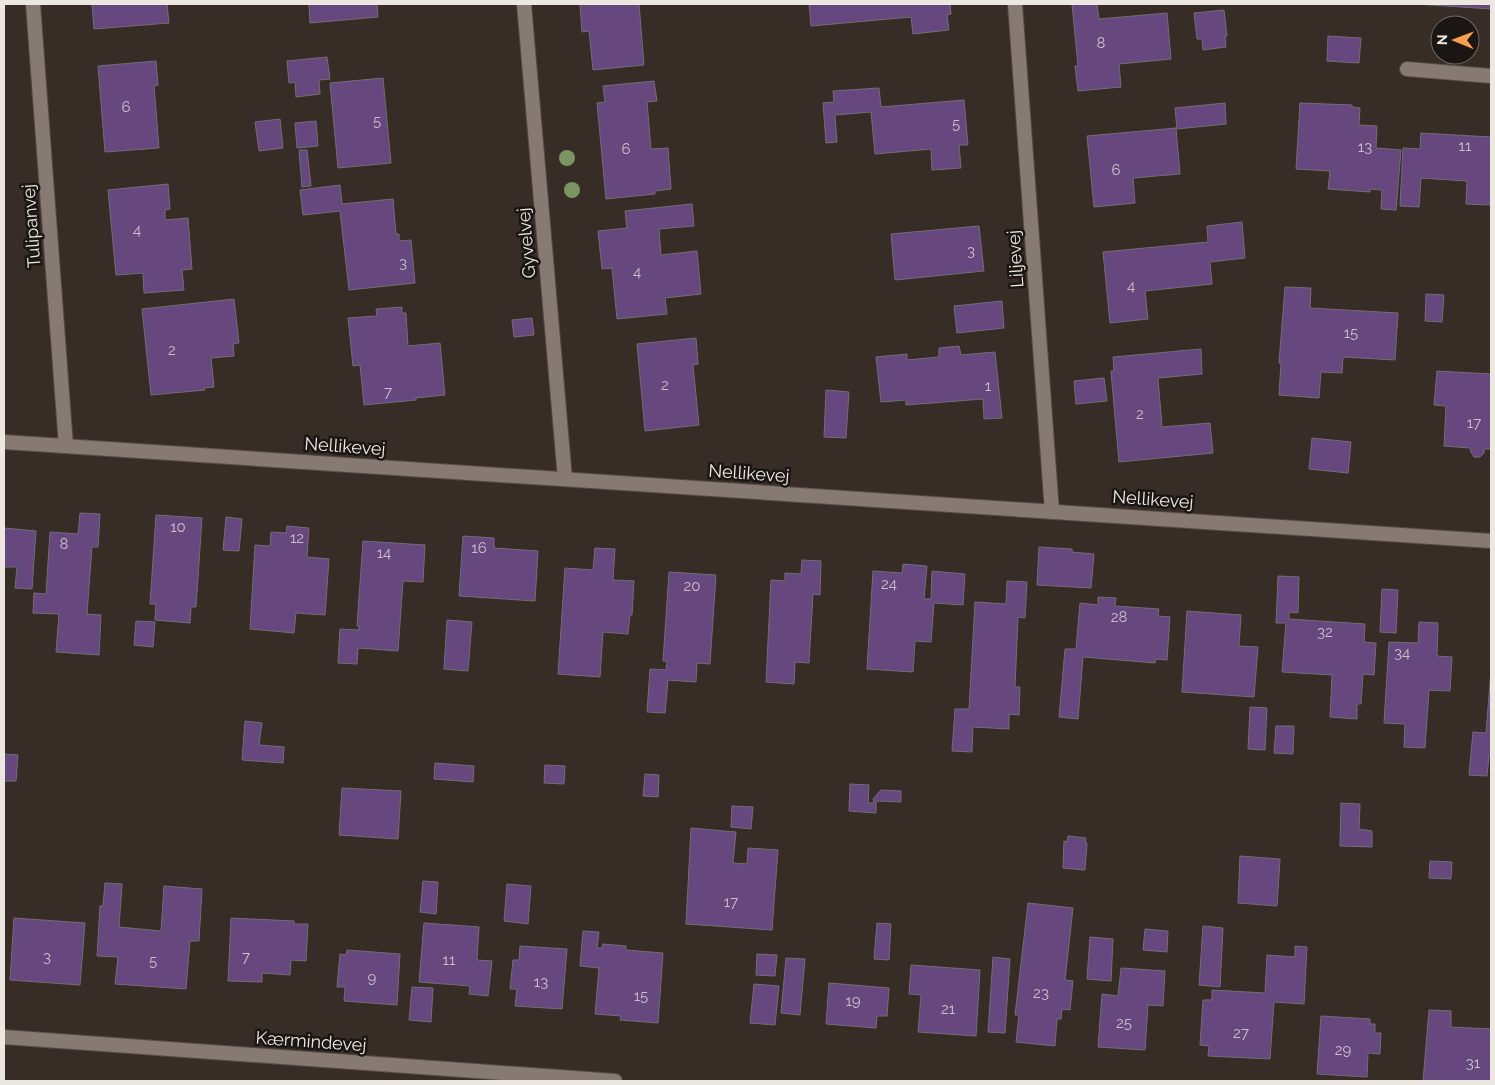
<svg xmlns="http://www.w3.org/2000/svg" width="1495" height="1085" viewBox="0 0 1495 1085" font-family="Raleway,sans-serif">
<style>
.building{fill:#66477e;stroke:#736d78}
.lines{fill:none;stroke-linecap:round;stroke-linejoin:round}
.minor-casing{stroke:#544c46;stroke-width:16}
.minor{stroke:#867a72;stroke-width:14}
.tree{fill:#7c9462}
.labels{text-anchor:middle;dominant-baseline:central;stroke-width:5;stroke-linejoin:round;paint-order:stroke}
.number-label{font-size:15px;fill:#cbbfc9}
.street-label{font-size:18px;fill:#ede7e2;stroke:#1b1613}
</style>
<rect width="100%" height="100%" fill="#372d26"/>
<g class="building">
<path d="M 92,4 L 167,4 L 169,23 L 94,29 Z"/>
<path d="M 309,4 L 377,4 L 378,17 L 310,23 Z"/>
<path d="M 580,4 L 639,4 L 644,65 L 593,70 L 589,31 L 582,32 Z"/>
<path d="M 809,4 L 950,4 L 951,14 L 947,15 L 949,30 L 913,34 L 911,17 L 811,26 Z"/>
<path d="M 1072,4 L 1097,4 L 1099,19 L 1167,13 L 1171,59 L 1119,64 L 1121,87 L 1078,91 L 1075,66 L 1078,66 Z"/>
<path d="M 1417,4 L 1491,4 L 1491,9 Z"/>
<path d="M 1224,10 L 1227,36 L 1225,36 L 1226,47 L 1203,50 L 1202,39 L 1197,39 L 1194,13 Z"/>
<path d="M 1328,36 L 1361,38 L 1359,63 L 1327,61 Z"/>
<path d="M 327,57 L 330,79 L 319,80 L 320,94 L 296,97 L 295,82 L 289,83 L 287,61 Z"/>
<path d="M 156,61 L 158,85 L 154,86 L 159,148 L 105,152 L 98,66 Z"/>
<path d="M 383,78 L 391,163 L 338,168 L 330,83 Z"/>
<path d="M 654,81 L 657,101 L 647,102 L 651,149 L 668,148 L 671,189 L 655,191 L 655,194 L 606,199 L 597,103 L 605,102 L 603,86 Z"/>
<path d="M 879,88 L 881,107 L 964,100 L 968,145 L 959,145 L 961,168 L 932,170 L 931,149 L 875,154 L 871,112 L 835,115 L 837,142 L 826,143 L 823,103 L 834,102 L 833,91 Z"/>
<path d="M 1225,103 L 1226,124 L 1177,129 L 1175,108 Z"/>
<path d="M 1300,103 L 1352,105 L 1352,107 L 1360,108 L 1359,125 L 1377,126 L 1376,148 L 1401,150 L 1396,210 L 1381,209 L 1382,190 L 1370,189 L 1370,192 L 1328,189 L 1330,171 L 1296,169 Z"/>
<path d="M 280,119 L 283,148 L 259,151 L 255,122 Z"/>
<path d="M 316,121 L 318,146 L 297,148 L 295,123 Z"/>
<path d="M 1176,128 L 1180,174 L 1133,178 L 1135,203 L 1094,207 L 1087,136 Z"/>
<path d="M 1421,133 L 1491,137 L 1491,205 L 1466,204 L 1467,181 L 1421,178 L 1419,207 L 1400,206 L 1403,148 L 1420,149 Z"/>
<path d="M 299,150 L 307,150 L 311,186 L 302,187 Z"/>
<path d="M 168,184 L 170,209 L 165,210 L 165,220 L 188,218 L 192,269 L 182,270 L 184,290 L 144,293 L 143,273 L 116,275 L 108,190 Z"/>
<path d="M 340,185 L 342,204 L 393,199 L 396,234 L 399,234 L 399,241 L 411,240 L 415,283 L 349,290 L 340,211 L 303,215 L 300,190 Z"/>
<path d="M 692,204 L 694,226 L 659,229 L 661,255 L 697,251 L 701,294 L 665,298 L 667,314 L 617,319 L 612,268 L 602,269 L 598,231 L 627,228 L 625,211 Z"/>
<path d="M 1242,222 L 1245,258 L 1210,262 L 1212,284 L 1145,291 L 1148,319 L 1110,323 L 1103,252 L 1208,242 L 1207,226 Z"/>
<path d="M 979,226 L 984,271 L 895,280 L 891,234 Z"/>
<path d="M 1285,287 L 1311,288 L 1310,308 L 1398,313 L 1395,360 L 1343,357 L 1342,373 L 1321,372 L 1319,398 L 1279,395 L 1281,363 L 1279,363 Z"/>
<path d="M 1426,294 L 1444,295 L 1442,322 L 1425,321 Z"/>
<path d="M 234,299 L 239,343 L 233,344 L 234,356 L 211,358 L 214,387 L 204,388 L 205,390 L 151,395 L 142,309 Z"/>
<path d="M 1002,301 L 1004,328 L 957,333 L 954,306 Z"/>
<path d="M 402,307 L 402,313 L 406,313 L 408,346 L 440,343 L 445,395 L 416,398 L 416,400 L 364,405 L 360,365 L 353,366 L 348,318 L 377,316 L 376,309 Z"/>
<path d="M 532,318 L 534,335 L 514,337 L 512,320 Z"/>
<path d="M 696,338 L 698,364 L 693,365 L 699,425 L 645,431 L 637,344 Z"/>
<path d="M 959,346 L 961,355 L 995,352 L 1002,418 L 984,419 L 983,399 L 906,405 L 906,400 L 881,402 L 876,357 L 907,354 L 907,360 L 939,357 L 939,348 Z"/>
<path d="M 1201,349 L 1202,374 L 1158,378 L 1162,427 L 1210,423 L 1213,453 L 1119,462 L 1111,371 L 1114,371 L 1113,357 Z"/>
<path d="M 1437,371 L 1491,374 L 1491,449 L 1484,449 L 1484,453 L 1480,457 L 1474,457 L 1471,452 L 1470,448 L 1444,446 L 1446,406 L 1434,405 Z"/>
<path d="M 1104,378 L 1107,401 L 1076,404 L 1074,381 Z"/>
<path d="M 826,390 L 849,392 L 846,438 L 824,437 Z"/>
<path d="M 1312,438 L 1351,442 L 1348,473 L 1309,469 Z"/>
<path d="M 80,513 L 100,514 L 98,547 L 92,547 L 87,614 L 101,615 L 99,655 L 56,652 L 59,614 L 33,613 L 34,593 L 46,594 L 50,532 L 78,534 Z"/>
<path d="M 156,515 L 202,518 L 196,607 L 191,607 L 190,623 L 155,620 L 156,604 L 150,604 Z"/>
<path d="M 226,517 L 242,519 L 239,551 L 223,550 Z"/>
<path d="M 287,526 L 309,528 L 307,557 L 329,559 L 325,615 L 296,613 L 294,633 L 250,629 L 255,545 L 270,546 L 271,532 L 286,533 Z"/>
<path d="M 4,528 L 36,531 L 32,589 L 15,588 L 17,567 L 4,567 Z"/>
<path d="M 463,536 L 494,538 L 494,548 L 538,551 L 535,601 L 459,596 Z"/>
<path d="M 363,541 L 425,545 L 423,582 L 403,581 L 398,651 L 358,648 L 357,664 L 338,663 L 340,629 L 359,630 L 359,626 L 357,626 Z"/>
<path d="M 1039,547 L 1072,549 L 1072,552 L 1094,554 L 1091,588 L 1037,585 Z"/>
<path d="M 595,548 L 615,549 L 613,580 L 634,581 L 632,615 L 630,615 L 628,634 L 603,632 L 600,677 L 558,674 L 565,568 L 593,570 Z"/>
<path d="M 802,560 L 821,561 L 820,595 L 813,594 L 809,663 L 795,662 L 794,684 L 766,682 L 771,580 L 785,581 L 785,573 L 801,574 Z"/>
<path d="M 903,564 L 927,566 L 924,599 L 931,599 L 932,571 L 965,574 L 963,605 L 934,603 L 931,642 L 915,641 L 913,672 L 867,669 L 873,571 L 902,573 Z"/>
<path d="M 669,572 L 716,575 L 710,664 L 697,663 L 696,682 L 668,680 L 665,713 L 647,712 L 650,669 L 666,670 L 667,661 L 663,661 Z"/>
<path d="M 1278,576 L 1299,577 L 1298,613 L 1289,612 L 1289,619 L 1365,624 L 1364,642 L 1376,643 L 1374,675 L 1363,674 L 1361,704 L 1357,704 L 1357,719 L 1330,717 L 1332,675 L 1282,672 L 1286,623 L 1276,623 Z"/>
<path d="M 1007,581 L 1027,582 L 1025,618 L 1018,617 L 1015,687 L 1020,687 L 1019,715 L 1009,714 L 1009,729 L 973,727 L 972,752 L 952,751 L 955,709 L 969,709 L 975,602 L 1006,604 Z"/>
<path d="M 1382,589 L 1398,590 L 1396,633 L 1380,632 Z"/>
<path d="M 1098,597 L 1116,598 L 1115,606 L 1159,609 L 1158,616 L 1170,617 L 1167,660 L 1156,659 L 1155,663 L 1083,657 L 1078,719 L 1059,717 L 1065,649 L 1076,649 L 1080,603 L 1098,605 Z"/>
<path d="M 1187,611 L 1241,615 L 1239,646 L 1258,647 L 1254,697 L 1182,692 Z"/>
<path d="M 447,620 L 472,622 L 468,671 L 444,669 Z"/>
<path d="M 136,621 L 155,622 L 153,647 L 134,645 Z"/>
<path d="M 1419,622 L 1438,623 L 1437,656 L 1452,657 L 1450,691 L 1429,690 L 1425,748 L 1404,747 L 1405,724 L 1384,723 L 1389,642 L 1418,643 Z"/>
<path d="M 1491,670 L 1491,756 L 1489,756 L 1487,776 L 1469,775 L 1473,732 L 1486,733 Z"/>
<path d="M 1250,707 L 1267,708 L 1265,750 L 1248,749 Z"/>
<path d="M 245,721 L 262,723 L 259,745 L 284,747 L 283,763 L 242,760 Z"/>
<path d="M 1276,726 L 1294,726 L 1293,754 L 1274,753 Z"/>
<path d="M 4,754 L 18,755 L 16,781 L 4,781 Z"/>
<path d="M 435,763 L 474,766 L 473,782 L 434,779 Z"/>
<path d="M 545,765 L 565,766 L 564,784 L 544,783 Z"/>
<path d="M 645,774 L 659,775 L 658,797 L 643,796 Z"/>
<path d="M 850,784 L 869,785 L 868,803 L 874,803 L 873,799 L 881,790 L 901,791 L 901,802 L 878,801 L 876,803 L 876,813 L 849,811 Z"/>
<path d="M 342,788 L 401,791 L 398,839 L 339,835 Z"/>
<path d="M 1341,803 L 1360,804 L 1359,829 L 1372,831 L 1372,847 L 1340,846 Z"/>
<path d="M 732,806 L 753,807 L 751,829 L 731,827 Z"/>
<path d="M 691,828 L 736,832 L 733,863 L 747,864 L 748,848 L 778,850 L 772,930 L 686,924 Z"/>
<path d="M 1068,836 L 1086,838 L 1085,843 L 1087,843 L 1085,870 L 1063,868 L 1064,841 L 1067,842 Z"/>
<path d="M 1240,856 L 1280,859 L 1277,906 L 1238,903 Z"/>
<path d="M 1430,861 L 1452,862 L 1451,879 L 1429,878 Z"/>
<path d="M 423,881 L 438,882 L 436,914 L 420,912 Z"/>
<path d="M 105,883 L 122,884 L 119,927 L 161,931 L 164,886 L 202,889 L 199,941 L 190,941 L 186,989 L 115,984 L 118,957 L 97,956 L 100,906 L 103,906 Z"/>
<path d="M 507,884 L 531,886 L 528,924 L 504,921 Z"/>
<path d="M 1028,903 L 1073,908 L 1065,980 L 1073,981 L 1070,1010 L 1062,1009 L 1061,1019 L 1057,1019 L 1055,1046 L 1016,1042 L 1019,1015 L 1015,1015 Z"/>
<path d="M 14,918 L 85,923 L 80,985 L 10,980 Z"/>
<path d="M 231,918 L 294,921 L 294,924 L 308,924 L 306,961 L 291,960 L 290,975 L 262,973 L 262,982 L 228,981 Z"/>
<path d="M 424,923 L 479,927 L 477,960 L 492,961 L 488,996 L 469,994 L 470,986 L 419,982 Z"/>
<path d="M 877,923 L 891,924 L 889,960 L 874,959 Z"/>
<path d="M 1203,926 L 1223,928 L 1220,987 L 1199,985 Z"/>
<path d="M 1145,929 L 1168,931 L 1167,952 L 1143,950 Z"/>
<path d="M 583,931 L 599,932 L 597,948 L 602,948 L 603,944 L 626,946 L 626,950 L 663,953 L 658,1023 L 620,1020 L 621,1016 L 595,1014 L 599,968 L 580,966 Z"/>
<path d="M 1090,937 L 1113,939 L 1111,981 L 1087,979 Z"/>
<path d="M 520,946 L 567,949 L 562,1009 L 515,1006 L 517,989 L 510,989 L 513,960 L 519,960 Z"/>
<path d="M 1295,946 L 1307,947 L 1304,1004 L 1274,1002 L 1270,1059 L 1208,1056 L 1209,1046 L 1200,1045 L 1203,1000 L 1212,1000 L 1212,990 L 1265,993 L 1267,955 L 1295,957 Z"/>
<path d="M 347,950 L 400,954 L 397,1005 L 344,1001 L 345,987 L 337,987 L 340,954 L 346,955 Z"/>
<path d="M 757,954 L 777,955 L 775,976 L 756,975 Z"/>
<path d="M 993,957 L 1010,959 L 1005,1033 L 988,1032 Z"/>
<path d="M 786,958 L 805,959 L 800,1015 L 781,1013 Z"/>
<path d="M 911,965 L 980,970 L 976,1036 L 918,1032 L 921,995 L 909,994 Z"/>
<path d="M 1121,968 L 1165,971 L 1163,1006 L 1148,1005 L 1145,1050 L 1098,1047 L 1102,994 L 1118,996 Z"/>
<path d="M 829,983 L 889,988 L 887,1016 L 877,1016 L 876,1028 L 826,1024 Z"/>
<path d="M 754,984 L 779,986 L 775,1025 L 750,1023 Z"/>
<path d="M 412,987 L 433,988 L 431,1022 L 409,1020 Z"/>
<path d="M 1429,1010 L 1451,1011 L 1451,1027 L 1491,1029 L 1491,1081 L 1423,1081 Z"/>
<path d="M 1321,1016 L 1370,1019 L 1370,1024 L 1375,1024 L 1375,1033 L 1381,1033 L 1380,1054 L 1368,1053 L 1367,1077 L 1317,1074 Z"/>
</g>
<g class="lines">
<defs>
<g id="minor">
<path d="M 33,4 L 66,446"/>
<path d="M 524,4 L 565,479"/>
<path d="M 1015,4 L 1052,512"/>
<path d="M 1407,69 L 1491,76"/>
<path d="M 4,442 L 1491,541"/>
<path d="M 4,1037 L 615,1081"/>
</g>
</defs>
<use href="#minor" class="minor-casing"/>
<use href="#minor" class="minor"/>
</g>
<g class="tree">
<circle cx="567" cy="158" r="8"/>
<circle cx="572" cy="190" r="8"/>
</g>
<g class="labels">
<g class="number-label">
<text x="1101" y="43">8</text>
<text x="126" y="107">6</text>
<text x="377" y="121">5</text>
<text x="956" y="124">5</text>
<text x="1465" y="146">11</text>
<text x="1365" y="147">13</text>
<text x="626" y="149">6</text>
<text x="1116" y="170">6</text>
<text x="137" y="230">4</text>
<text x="971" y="251">3</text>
<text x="403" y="263">3</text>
<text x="637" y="272">4</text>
<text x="1131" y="286">4</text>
<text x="1351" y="333">15</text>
<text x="172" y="350">2</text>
<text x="665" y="385">2</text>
<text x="988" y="386">1</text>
<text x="388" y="392">7</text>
<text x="1140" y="414">2</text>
<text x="1474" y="423">17</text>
<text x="178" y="527">10</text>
<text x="297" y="538">12</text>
<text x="64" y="544">8</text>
<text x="479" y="548">16</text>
<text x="384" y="553">14</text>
<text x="889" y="584">24</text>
<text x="692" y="586">20</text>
<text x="1119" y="617">28</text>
<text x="1325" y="632">32</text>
<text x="1402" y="653">34</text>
<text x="731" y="902">17</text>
<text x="47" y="957">3</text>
<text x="246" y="957">7</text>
<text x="449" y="960">11</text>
<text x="153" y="961">5</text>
<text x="372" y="978">9</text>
<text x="541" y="982">13</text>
<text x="1041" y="993">23</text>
<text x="641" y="996">15</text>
<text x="853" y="1001">19</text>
<text x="948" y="1009">21</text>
<text x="1124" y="1023">25</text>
<text x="1241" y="1033">27</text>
<text x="1343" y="1050">29</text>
<text x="1473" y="1063">31</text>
</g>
<g class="street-label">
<text transform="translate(31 226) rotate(-94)">Tulipanvej</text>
<text transform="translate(526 243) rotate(-95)">Gyvelvej</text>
<text transform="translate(1015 259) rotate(-94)">Liljevej</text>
<text transform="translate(345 446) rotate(4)">Nellikevej</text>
<text transform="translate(749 473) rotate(4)">Nellikevej</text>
<text transform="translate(1153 499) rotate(4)">Nellikevej</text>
<text transform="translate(311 1041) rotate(4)">Kærmindevej</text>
</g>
</g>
<rect width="1495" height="1085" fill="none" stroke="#ede7e2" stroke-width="10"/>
<g transform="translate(1455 40) rotate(271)"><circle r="24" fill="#1b1613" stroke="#6f6a66"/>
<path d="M0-4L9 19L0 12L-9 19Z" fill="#fa9f4f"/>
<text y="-8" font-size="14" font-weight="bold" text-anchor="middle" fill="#ede7e2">N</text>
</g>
</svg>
